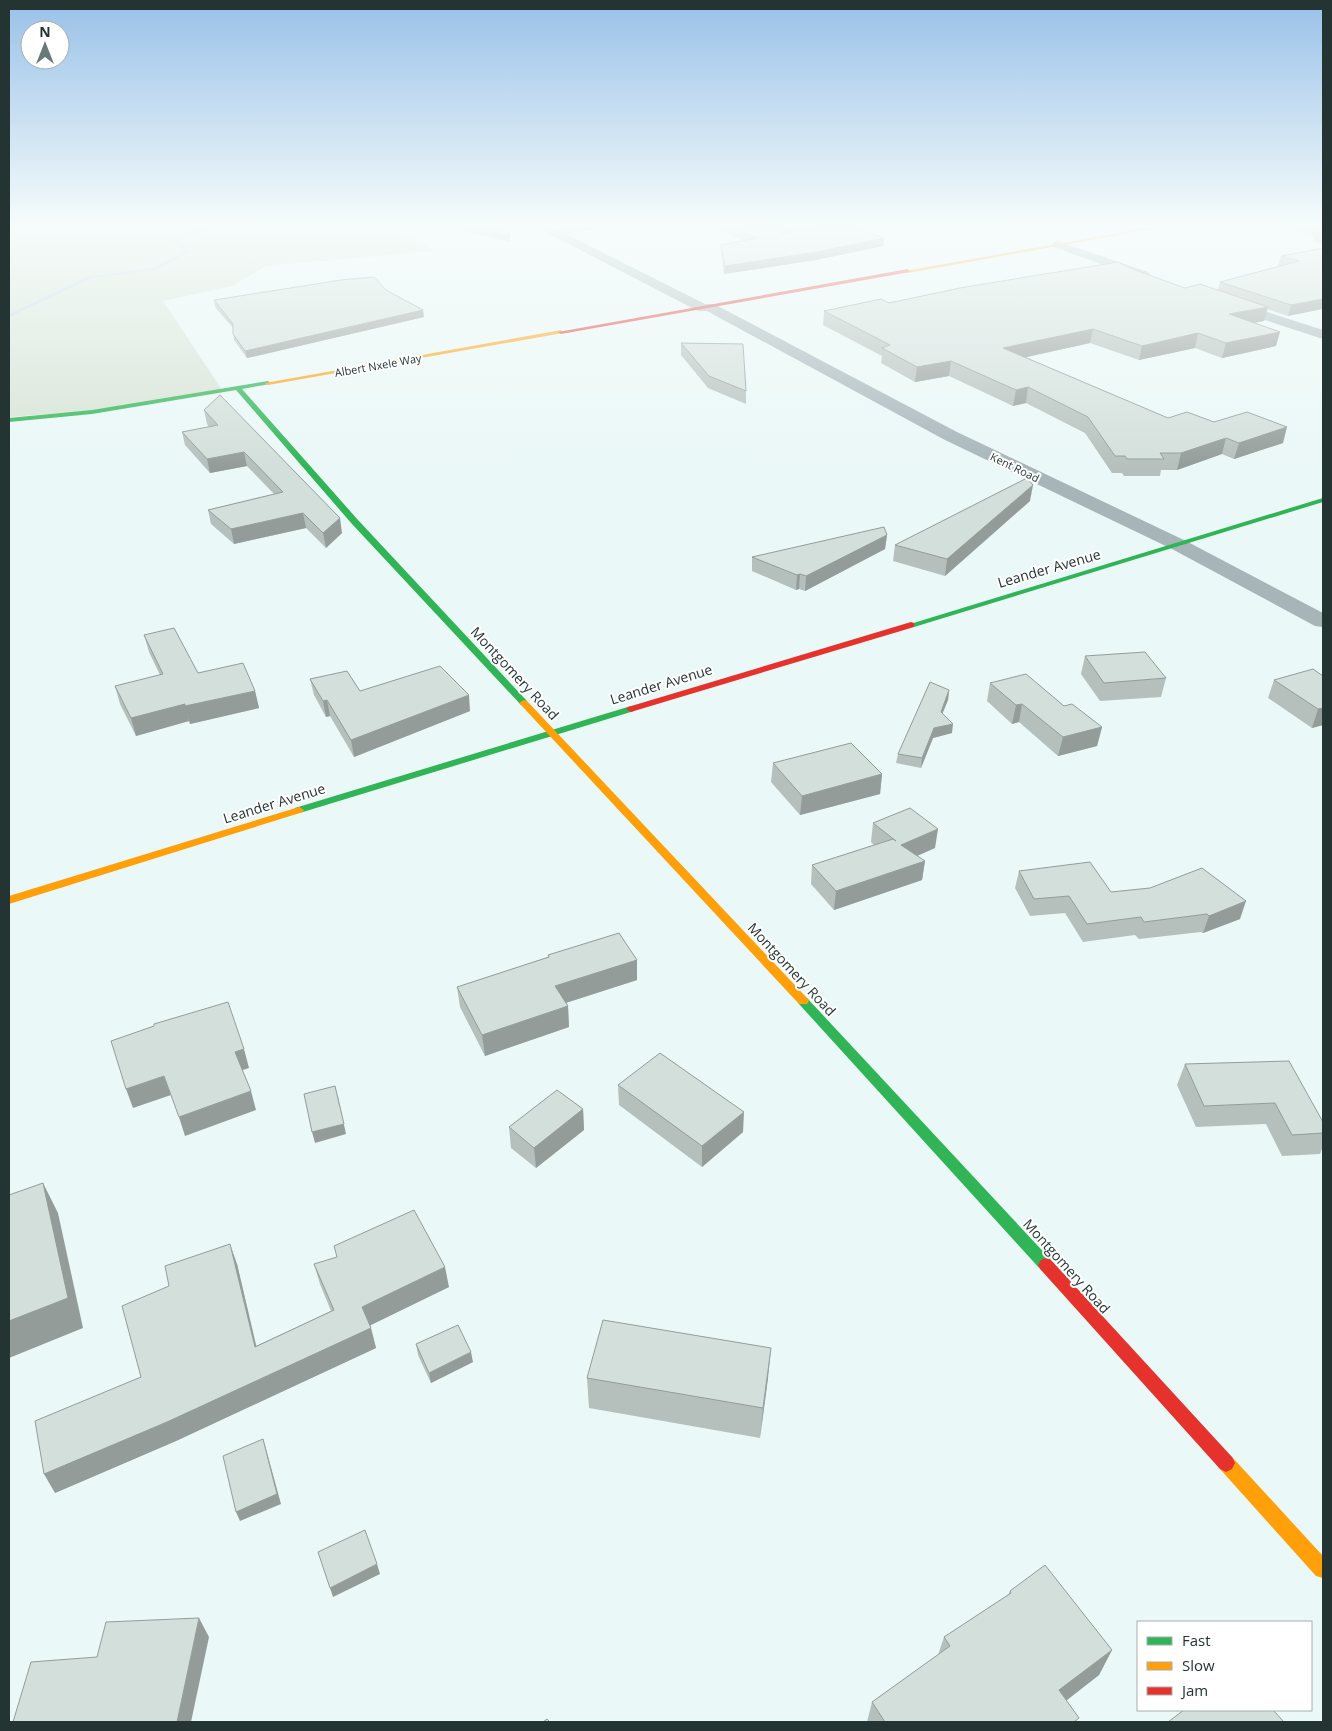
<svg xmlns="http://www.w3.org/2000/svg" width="1332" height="1731" viewBox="0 0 1332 1731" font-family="'Open Sans',sans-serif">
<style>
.green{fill:#d7e3d5}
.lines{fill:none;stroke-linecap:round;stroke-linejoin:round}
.stream{fill:#c4d4e7;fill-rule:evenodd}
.street{fill:#a7b5b9;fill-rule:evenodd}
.fast{fill:#30b455;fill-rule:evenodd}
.slow{fill:#ff9f0a;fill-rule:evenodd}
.jam{fill:#e5322d;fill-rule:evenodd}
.wall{fill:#b5c0bc}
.shaded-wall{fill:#949c99}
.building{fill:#d3dfdb;stroke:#949c99}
.labels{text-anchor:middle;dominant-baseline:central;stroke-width:4;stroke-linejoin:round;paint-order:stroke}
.far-street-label{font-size:11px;fill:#233433;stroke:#fff}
.street-label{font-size:14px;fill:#233433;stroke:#fff}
</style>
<rect width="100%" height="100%" fill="#eaf8f7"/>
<path class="green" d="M 9,227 L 389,227 L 436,251 L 266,266 L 232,286 L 163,301 L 222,390 L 89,411 L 9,417 Z"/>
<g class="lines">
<path class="stream" d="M 207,227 L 212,227 L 177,240 L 188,252 L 157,270 L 92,278 L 9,317 L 9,314 L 89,276 L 154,268 L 183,252 L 173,239 Z"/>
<g class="street">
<path d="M 536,227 L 550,227 L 555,229 L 571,227 L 596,227 L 595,229 L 566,234 L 705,304 L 714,304 L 957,432 L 1186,541 L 1323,613 L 1323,627 L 1315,626 L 1172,549 L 945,440 L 707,311 L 698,311 Z"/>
<path d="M 1057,241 L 1148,272 L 1150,275 L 1144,279 L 1140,278 L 1053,247 L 1051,245 Z"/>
<path d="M 1230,300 L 1323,330 L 1323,339 L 1225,307 L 1223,304 Z"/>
</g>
<g class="fast">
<path d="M 268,381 L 271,383 L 270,384 L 242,389 L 358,520 L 527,701 L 527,705 L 521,705 L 352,524 L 236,390 L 92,414 L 9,422 L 9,418 L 92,410 Z"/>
<path d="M 1323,498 L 1323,502 L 914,627 L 908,627 L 907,625 Z"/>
<path d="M 631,706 L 634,707 L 636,709 L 634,711 L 303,812 L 299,813 L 294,810 L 295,808 Z"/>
<path d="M 803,997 L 807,998 L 1051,1260 L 1054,1265 L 1051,1270 L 1046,1272 L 1041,1270 L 799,1004 L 797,1001 L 799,998 Z"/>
</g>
<g class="slow">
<path d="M 1153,227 L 1162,227 L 908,273 L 905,271 Z"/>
<path d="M 561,330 L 563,333 L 268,385 L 265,383 Z"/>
<path d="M 524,700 L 527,701 L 807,998 L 809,1001 L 807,1004 L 799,1004 L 521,705 L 519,703 Z"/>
<path d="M 299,807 L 304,810 L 303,812 L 9,904 L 9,896 Z"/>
<path d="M 1226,1454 L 1232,1457 L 1323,1556 L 1323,1578 L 1316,1576 L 1220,1469 L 1217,1463 L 1220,1457 Z"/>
</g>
<g class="jam">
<path d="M 908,269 L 910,272 L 561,334 L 558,332 Z"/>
<path d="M 911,622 L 914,623 L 914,627 L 634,711 L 631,712 L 626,709 L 628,707 Z"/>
<path d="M 1046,1258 L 1051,1260 L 1232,1457 L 1235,1463 L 1232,1469 L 1226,1472 L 1220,1469 L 1041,1270 L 1038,1265 L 1041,1260 Z"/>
</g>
</g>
<g class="wall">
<path d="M 448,227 L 500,227 L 510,234 L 510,239 L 509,242 Z"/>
<path d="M 710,227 L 802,227 L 795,231 L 884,238 L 883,246 L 816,260 L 724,274 L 721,253 L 721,245 L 745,241 Z"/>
<path d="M 1283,227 L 1323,227 L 1323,245 L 1314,242 L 1315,237 Z"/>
<path d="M 1323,248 L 1288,316 L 1267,309 L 1264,321 L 1254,323 L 1276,346 L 1222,358 L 1195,348 L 1139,360 L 1090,343 L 1025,357 L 1168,418 L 1214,422 L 1283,443 L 1234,459 L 1222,454 L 1177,470 L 1161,470 L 1160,476 L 1124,476 L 1122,473 L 1112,473 L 1085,433 L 1026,403 L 1013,406 L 949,376 L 915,382 L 881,363 L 882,356 L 823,325 L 824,311 L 1132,269 L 1185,288 L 1218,290 L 1220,282 L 1280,266 L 1278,266 L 1281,256 Z"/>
<path d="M 386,290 L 424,317 L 247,358 L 234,340 L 233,328 L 215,307 L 214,300 Z"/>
<path d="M 681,343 L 746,391 L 746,404 L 708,388 L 681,355 Z"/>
<path d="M 204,410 L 342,533 L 326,548 L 306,528 L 234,544 L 211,524 L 208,510 L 274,494 L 247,466 L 210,473 L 185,445 L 182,432 L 209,427 L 207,424 Z"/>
<path d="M 1030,501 L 945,576 L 893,561 L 895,545 Z"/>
<path d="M 887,535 L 885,549 L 805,591 L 799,589 L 796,590 L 752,571 L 752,557 Z"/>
<path d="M 144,635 L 198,673 L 255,691 L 259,708 L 190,724 L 189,721 L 136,736 L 120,704 L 115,686 L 160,675 L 149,652 Z"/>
<path d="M 1085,656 L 1166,678 L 1161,697 L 1100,701 L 1081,674 Z"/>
<path d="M 1323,676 L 1323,725 L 1312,728 L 1268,698 L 1274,680 Z"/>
<path d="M 310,679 L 360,691 L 470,711 L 354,757 L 330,716 L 326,717 L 314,695 Z"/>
<path d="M 990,683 L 1064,706 L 1102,727 L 1097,746 L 1058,756 L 1019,722 L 1012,724 L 987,701 Z"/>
<path d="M 949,690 L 948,700 L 942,714 L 952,733 L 933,738 L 921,768 L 896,763 L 898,754 Z"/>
<path d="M 773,763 L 882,774 L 880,794 L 800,815 L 771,782 Z"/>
<path d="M 873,823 L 935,848 L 917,856 L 925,861 L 922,880 L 834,910 L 811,884 L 812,865 L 874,845 L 871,842 Z"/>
<path d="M 1019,871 L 1111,892 L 1240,919 L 1203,933 L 1201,932 L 1139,939 L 1135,935 L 1083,942 L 1065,913 L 1030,916 L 1015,888 Z"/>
<path d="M 548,955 L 637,960 L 637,980 L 566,1003 L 568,1006 L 569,1027 L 485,1056 L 460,1007 L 457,987 L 548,957 Z"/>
<path d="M 1185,1064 L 1323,1122 L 1323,1146 L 1320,1154 L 1282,1156 L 1266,1124 L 1196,1127 L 1177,1085 Z"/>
<path d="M 618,1085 L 743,1132 L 702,1167 L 619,1105 Z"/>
<path d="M 583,1109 L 584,1130 L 536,1168 L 511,1148 L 509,1127 Z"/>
<path d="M 237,1264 L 256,1346 L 331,1311 L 320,1284 L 314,1264 L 449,1287 L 370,1325 L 376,1348 L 176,1441 L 55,1493 L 141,1377 Z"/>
<path d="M 416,1344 L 473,1362 L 431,1383 L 418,1355 Z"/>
<path d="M 587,1378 L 768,1378 L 760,1438 L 589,1408 Z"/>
<path d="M 1010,1591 L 1112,1650 L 1099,1675 L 1066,1700 L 1077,1722 L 867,1722 L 872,1702 L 938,1655 L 944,1637 L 1008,1595 Z"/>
</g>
<g class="shaded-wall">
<path d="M 791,227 L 802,227 L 781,242 L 781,234 Z"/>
<path d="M 884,238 L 883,246 L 816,260 L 724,274 L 725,266 Z"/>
<path d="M 1323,299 L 1323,309 L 1288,316 L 1291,305 Z"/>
<path d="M 1268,307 L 1264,321 L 1225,328 L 1229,314 Z"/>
<path d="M 423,310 L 424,317 L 247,358 L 245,351 Z"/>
<path d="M 1093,329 L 1090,343 L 1000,363 L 1003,348 Z"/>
<path d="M 1280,332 L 1276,346 L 1222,358 L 1226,343 Z"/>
<path d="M 1198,333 L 1195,348 L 1139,360 L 1142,346 Z"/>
<path d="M 951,361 L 949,376 L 915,382 L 917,367 Z"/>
<path d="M 1028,387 L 1026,403 L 1013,406 L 1016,390 Z"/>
<path d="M 1287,427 L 1283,443 L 1234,459 L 1239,443 Z"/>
<path d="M 1226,438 L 1222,454 L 1177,470 L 1181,453 Z"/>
<path d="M 244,452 L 247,466 L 210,473 L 207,459 Z"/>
<path d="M 1033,485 L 1030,501 L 945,576 L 947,559 Z"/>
<path d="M 303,513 L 306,528 L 234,544 L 231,529 Z"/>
<path d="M 340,518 L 342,533 L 326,548 L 323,533 Z"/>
<path d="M 887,535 L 885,549 L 805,591 L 806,576 Z"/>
<path d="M 800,574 L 799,589 L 796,590 L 797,575 Z"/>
<path d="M 949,690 L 948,700 L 939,722 L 941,712 Z"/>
<path d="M 255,691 L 259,708 L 190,724 L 185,706 Z"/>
<path d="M 469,695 L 470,711 L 354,757 L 351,740 Z"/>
<path d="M 327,700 L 330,716 L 326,717 L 323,701 Z"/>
<path d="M 185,704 L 189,721 L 136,736 L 131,718 Z"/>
<path d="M 1022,704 L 1019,722 L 1012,724 L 1016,705 Z"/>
<path d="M 1323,708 L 1323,725 L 1312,728 L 1318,709 Z"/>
<path d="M 953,724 L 952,733 L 933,738 L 921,768 L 922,758 L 934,728 Z"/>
<path d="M 1102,727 L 1097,746 L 1058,756 L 1063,737 Z"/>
<path d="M 882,774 L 880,794 L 800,815 L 802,796 Z"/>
<path d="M 938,829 L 935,848 L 898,864 L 901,845 Z"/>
<path d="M 925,861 L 922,880 L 834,910 L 836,891 Z"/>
<path d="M 1246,901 L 1240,919 L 1203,933 L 1209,916 Z"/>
<path d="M 637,960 L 637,980 L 556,1006 L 555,986 Z"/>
<path d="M 568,1006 L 569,1027 L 485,1056 L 482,1035 Z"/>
<path d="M 244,1049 L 249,1068 L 240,1071 L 235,1052 Z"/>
<path d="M 164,1076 L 171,1095 L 133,1108 L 126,1089 Z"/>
<path d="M 251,1091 L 256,1110 L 185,1136 L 179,1117 Z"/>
<path d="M 338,1097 L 346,1134 L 315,1143 L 312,1132 Z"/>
<path d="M 583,1109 L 584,1130 L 536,1168 L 534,1148 Z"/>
<path d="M 744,1112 L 743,1132 L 702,1167 L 702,1146 Z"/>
<path d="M 43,1183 L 58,1213 L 83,1328 L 9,1358 L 9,1321 Z"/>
<path d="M 230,1244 L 237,1264 L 261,1366 L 255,1347 Z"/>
<path d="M 445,1267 L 449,1287 L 367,1327 L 362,1307 Z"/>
<path d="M 371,1328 L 376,1348 L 176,1441 L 55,1493 L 44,1474 Z"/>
<path d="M 771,1348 L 768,1378 L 760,1438 L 763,1408 Z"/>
<path d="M 471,1352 L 473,1362 L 431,1383 L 429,1373 Z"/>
<path d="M 263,1439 L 266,1449 L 281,1504 L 240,1521 L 236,1512 Z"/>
<path d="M 377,1564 L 380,1574 L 333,1597 L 330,1588 Z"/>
<path d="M 199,1618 L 209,1637 L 191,1722 L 177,1722 Z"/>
<path d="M 1112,1650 L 1099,1675 L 1048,1715 L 1059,1690 Z"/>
</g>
<g class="building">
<path d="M 471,227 L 500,227 L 510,234 L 509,236 Z"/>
<path d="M 729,227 L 791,227 L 781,234 L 820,227 L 853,227 L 884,238 L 817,252 L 725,266 L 721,245 L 758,238 Z"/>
<path d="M 1323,231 L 1323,234 L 1316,232 Z"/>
<path d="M 1323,248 L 1323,299 L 1291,305 L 1220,282 L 1299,261 L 1281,256 Z"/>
<path d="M 1118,262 L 1132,269 L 1185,288 L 1200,284 L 1268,307 L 1229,314 L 1280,332 L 1226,343 L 1198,333 L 1142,346 L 1093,329 L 1003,348 L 1168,418 L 1187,412 L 1214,422 L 1247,412 L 1287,427 L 1239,443 L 1226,438 L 1181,453 L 1160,453 L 1164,459 L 1127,459 L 1125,456 L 1115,456 L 1088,417 L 1028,387 L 1016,390 L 951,361 L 917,367 L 882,348 L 890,345 L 824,311 L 881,299 L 889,303 L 960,288 Z"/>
<path d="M 374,277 L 386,290 L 423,310 L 245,351 L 233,334 L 233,324 L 214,300 L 341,280 Z"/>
<path d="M 681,343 L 743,344 L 746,391 L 709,376 Z"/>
<path d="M 220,395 L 340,518 L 323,533 L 303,513 L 231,529 L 208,510 L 283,492 L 244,452 L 207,459 L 182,432 L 218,425 L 204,410 Z"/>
<path d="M 1027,478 L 1033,485 L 947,559 L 895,545 Z"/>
<path d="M 884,527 L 887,535 L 806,576 L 800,574 L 797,575 L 752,557 Z"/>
<path d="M 174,628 L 198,673 L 243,663 L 255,691 L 185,706 L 185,704 L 131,718 L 115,686 L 163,674 L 144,635 Z"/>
<path d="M 1145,652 L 1166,678 L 1104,683 L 1085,656 Z"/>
<path d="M 440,666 L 469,695 L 351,740 L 327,700 L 323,701 L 310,679 L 347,671 L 360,691 Z"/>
<path d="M 1313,669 L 1323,676 L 1323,708 L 1318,709 L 1274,680 Z"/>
<path d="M 1026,674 L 1064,706 L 1072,704 L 1102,727 L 1063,737 L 1022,704 L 1016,705 L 990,683 Z"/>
<path d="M 930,682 L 949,690 L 941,712 L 953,724 L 934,728 L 922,758 L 898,754 Z"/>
<path d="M 851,743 L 882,774 L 802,796 L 773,763 Z"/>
<path d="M 910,808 L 938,829 L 901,845 L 925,861 L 836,891 L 812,865 L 893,839 L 896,841 L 873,823 Z"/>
<path d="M 1090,862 L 1111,892 L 1150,888 L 1202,868 L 1246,901 L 1209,916 L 1207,914 L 1144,922 L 1141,917 L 1087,924 L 1069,896 L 1034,899 L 1019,871 Z"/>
<path d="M 619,933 L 637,960 L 555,986 L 568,1006 L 482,1035 L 457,987 L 549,957 L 548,955 Z"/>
<path d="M 228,1002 L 244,1049 L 235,1052 L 251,1091 L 179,1117 L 164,1076 L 126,1089 L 111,1041 L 154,1026 L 154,1024 Z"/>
<path d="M 660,1053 L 744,1112 L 702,1146 L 618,1085 Z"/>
<path d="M 1289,1061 L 1323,1122 L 1323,1133 L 1292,1135 L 1275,1103 L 1204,1106 L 1185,1064 Z"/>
<path d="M 335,1086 L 344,1124 L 312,1132 L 304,1094 Z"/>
<path d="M 557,1090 L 583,1109 L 534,1148 L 509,1127 Z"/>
<path d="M 43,1183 L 68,1298 L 9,1321 L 9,1195 Z"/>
<path d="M 414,1210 L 445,1267 L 362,1307 L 371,1328 L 167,1422 L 44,1474 L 35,1421 L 141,1377 L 122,1306 L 169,1286 L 165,1266 L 230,1244 L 255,1347 L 334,1310 L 314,1264 L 337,1257 L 334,1246 Z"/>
<path d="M 603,1320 L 771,1348 L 763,1408 L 587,1378 Z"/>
<path d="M 458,1325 L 471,1352 L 429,1373 L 416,1344 Z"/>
<path d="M 263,1439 L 277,1494 L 236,1512 L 223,1456 Z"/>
<path d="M 365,1530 L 377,1564 L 330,1588 L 318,1552 Z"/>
<path d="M 1045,1565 L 1112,1650 L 1059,1690 L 1079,1718 L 1074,1722 L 885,1722 L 872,1702 L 950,1646 L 944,1637 L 1011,1593 L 1010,1591 Z"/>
<path d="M 199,1618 L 177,1722 L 13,1722 L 31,1662 L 97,1657 L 106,1622 Z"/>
<path d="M 1184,1710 L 1273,1710 L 1284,1722 L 1168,1722 Z"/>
<path d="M 547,1719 L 550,1722 L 543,1722 Z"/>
</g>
<linearGradient id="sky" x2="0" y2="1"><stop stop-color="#99c1e8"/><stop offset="0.48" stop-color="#f6fcfb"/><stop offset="1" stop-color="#f6fcfb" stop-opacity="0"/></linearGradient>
<rect width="1332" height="469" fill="url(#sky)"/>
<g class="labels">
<g class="far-street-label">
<text transform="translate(378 365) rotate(-10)">Albert Nxele Way</text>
<text transform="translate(1015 467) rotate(26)">Kent Road</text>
</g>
<g class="street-label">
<text transform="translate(1049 568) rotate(-16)">Leander Avenue</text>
<text transform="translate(515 673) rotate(47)">Montgomery Road</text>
<text transform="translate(661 684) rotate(-17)">Leander Avenue</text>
<text transform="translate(274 803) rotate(-17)">Leander Avenue</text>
<text transform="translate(792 969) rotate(47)">Montgomery Road</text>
<text transform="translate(1067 1266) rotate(48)">Montgomery Road</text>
</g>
</g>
<rect width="1332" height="1731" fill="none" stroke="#233433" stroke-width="20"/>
<rect x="1137" y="1621" width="175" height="90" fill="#ffffff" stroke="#a7aead"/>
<rect x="1147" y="1637" width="25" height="8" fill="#30b455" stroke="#a7aead"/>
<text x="1182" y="1646" font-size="15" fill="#233433">Fast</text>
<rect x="1147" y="1662" width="25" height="8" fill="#ff9f0a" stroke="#a7aead"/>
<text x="1182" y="1671" font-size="15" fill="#233433">Slow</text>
<rect x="1147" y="1687" width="25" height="8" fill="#e5322d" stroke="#a7aead"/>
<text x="1182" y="1696" font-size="15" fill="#233433">Jam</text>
<g transform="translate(45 45)"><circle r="24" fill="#ffffff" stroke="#a7aead"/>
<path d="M0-4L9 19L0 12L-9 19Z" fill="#697978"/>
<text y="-8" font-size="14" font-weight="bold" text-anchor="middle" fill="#233433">N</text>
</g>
</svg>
